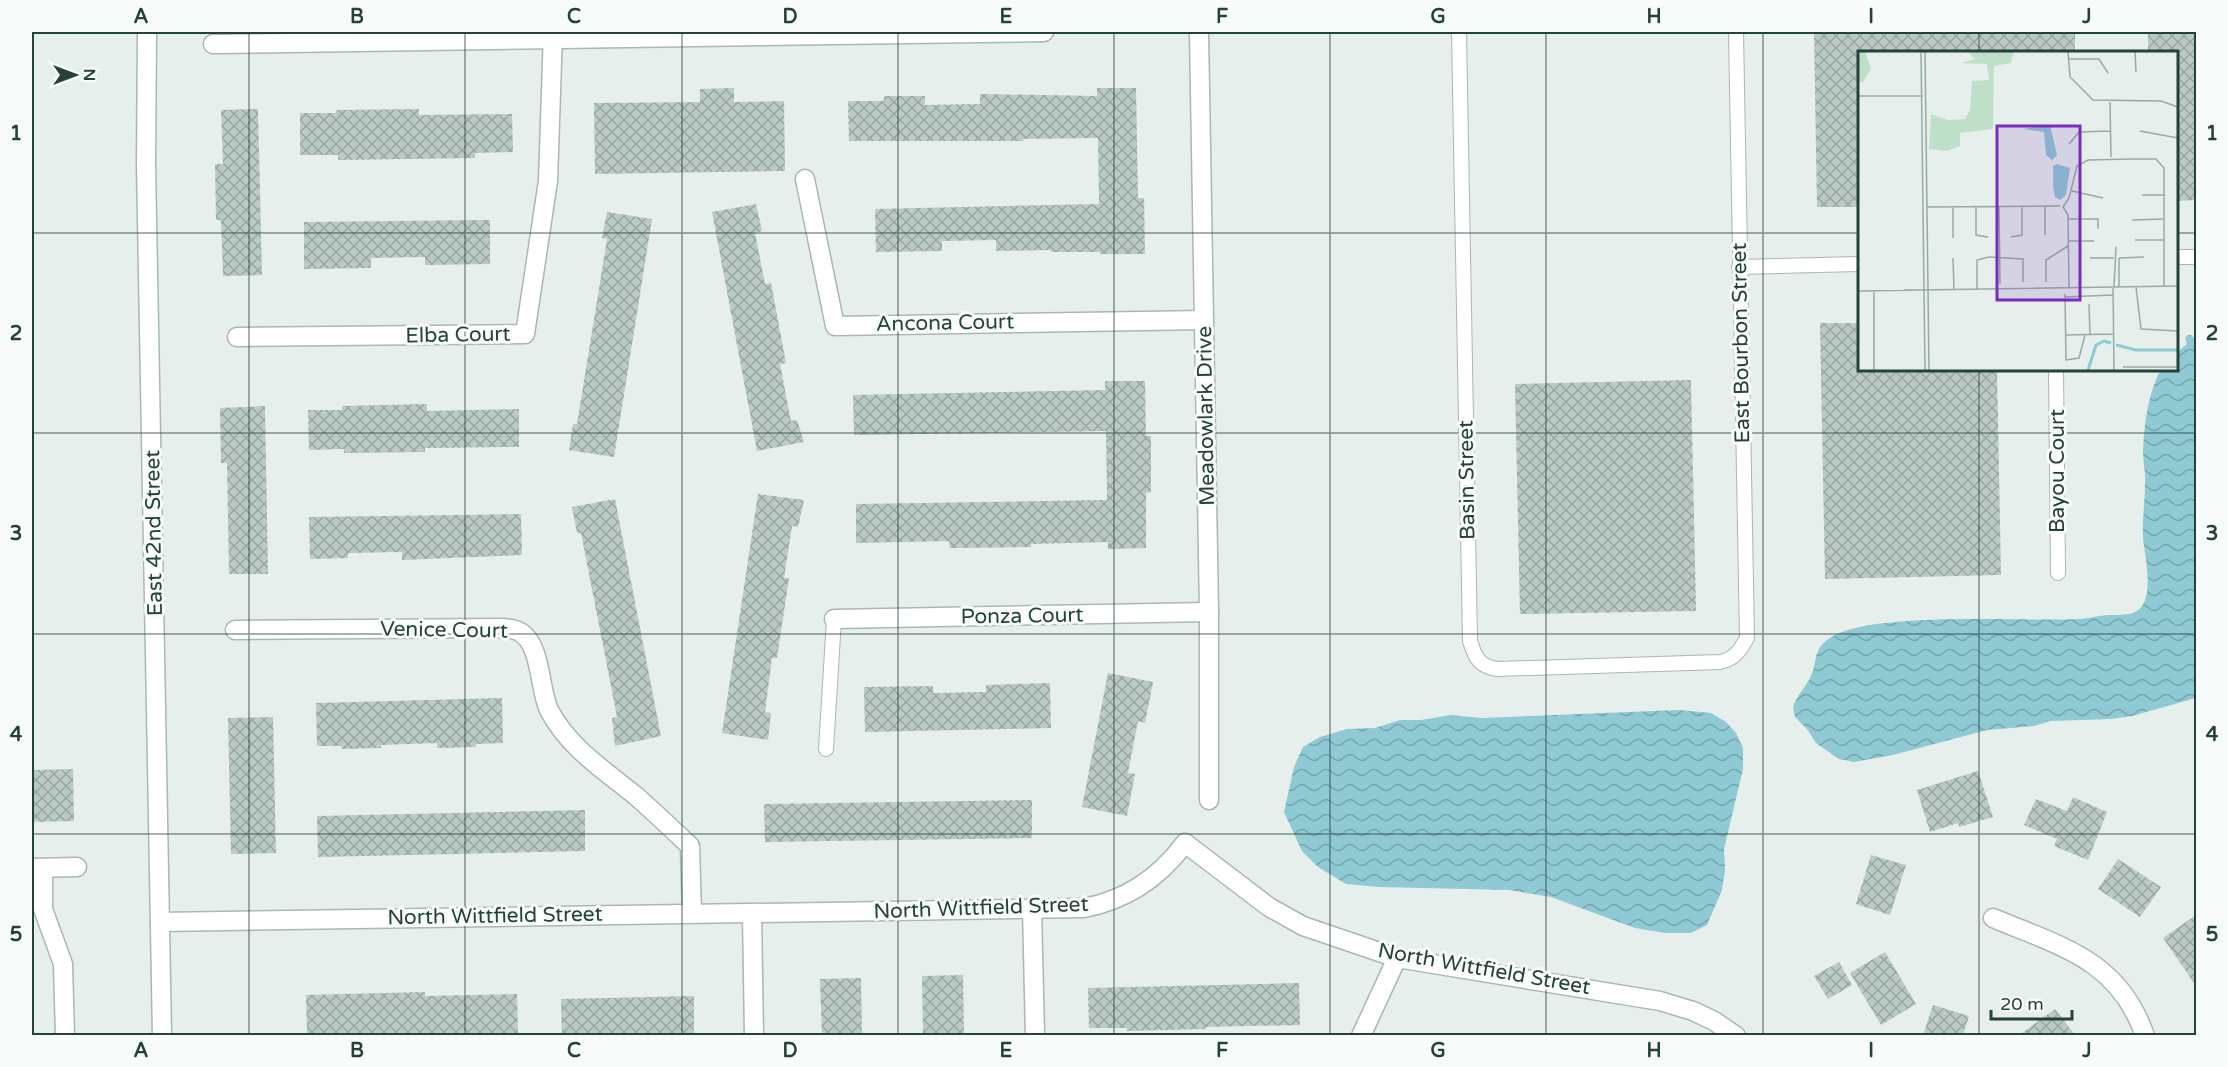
<svg xmlns="http://www.w3.org/2000/svg" width="2228" height="1067" viewBox="0 0 2228 1067" font-family="'Varela Round',sans-serif">
<style>
.water{fill:url(#water-waves)}
.building{fill:url(#building-cross-hatch)}
.lines{fill:none;stroke-linecap:round;stroke-linejoin:round}
.lane-casing{stroke:#a8b8b2;stroke-width:16}
.street-casing{stroke:#a8b8b2;stroke-width:21}
.secondary-casing{stroke:#a4bbb3;stroke-width:21}
.lane{stroke:#fff;stroke-width:14}
.street{stroke:#fff;stroke-width:18}
.secondary{stroke:#fff;stroke-width:18}
.grid{fill:none;stroke:#24423a;stroke-width:1.5;stroke-opacity:0.55}
.labels{text-anchor:middle;dominant-baseline:central;stroke-width:6;stroke-linejoin:round;paint-order:stroke}
.street-label{font-size:21px;fill:#24423a;stroke:#f7fbf9}
.inset-river{fill:none;stroke:#8ec9d4;stroke-width:3}
.inset-road{fill:none;stroke:#98aaa4;stroke-width:1.5}
.view{fill:#7b2cbf;fill-opacity:0.15;stroke:#7b2cbf;stroke-width:3}
.inset-edge{fill:none;stroke:#24423a;stroke-width:3}
.neatline{fill:none;stroke:#24423a;stroke-width:2}
.grid-label{font-size:20px;text-anchor:middle;font-weight:bold;fill:#24423a}
</style>
<defs>
<pattern id="water-waves" width="16" height="10" patternUnits="userSpaceOnUse" patternTransform="scale(1.5)"><rect width="16" height="10" fill="#8ec9d4"/><path d="M0 5q4-4 8 0t8 0" fill="none" stroke="#74a5ad"/></pattern>
<pattern id="building-cross-hatch" width="8" height="8" patternUnits="userSpaceOnUse" patternTransform="scale(1.5)"><rect width="8" height="8" fill="#bbcac4"/><path d="M0 0l8 8M0 8l8-8" fill="none" stroke="#98a6a0"/></pattern>
</defs>
<rect width="100%" height="100%" fill="#e6efeb"/>
<g class="water">
<path d="M 2188,335 L 2191,335 L 2196,340 L 2196,698 L 2132,716 L 2111,719 L 2051,721 L 2034,726 L 1987,730 L 1893,755 L 1854,762 L 1839,759 L 1816,743 L 1807,729 L 1795,717 L 1793,707 C 1797,695 1806,687 1811,676 C 1818,660 1812,653 1827,640 C 1864,610 2024,622 2078,619 C 2088,619 2099,615 2109,615 C 2119,615 2136,616 2142,606 C 2153,590 2145,556 2143,538 C 2142,520 2145,502 2145,484 C 2146,473 2143,463 2143,452 C 2144,425 2148,393 2161,369 L 2176,369 L 2176,353 L 2187,344 L 2185,338 Z"/>
<path d="M 1679,710 L 1711,713 L 1726,722 L 1736,733 L 1743,748 L 1743,769 L 1724,849 L 1725,870 L 1722,890 L 1707,925 L 1691,933 L 1665,933 L 1635,928 L 1551,897 L 1509,890 L 1379,887 L 1346,884 L 1318,867 L 1302,851 L 1284,812 L 1294,767 L 1303,747 L 1320,737 L 1347,729 L 1375,728 L 1400,720 L 1421,720 L 1451,715 L 1481,718 Z"/>
</g>
<g class="building">
<path d="M 1814,32 L 2075,32 L 2075,52 L 1859,52 L 1859,207 L 1817,207 Z"/>
<path d="M 2148,32 L 2196,32 L 2196,200 L 2175,201 L 2175,52 L 2148,52 Z"/>
<path d="M 734,88 L 734,102 L 784,101 L 785,171 L 595,174 L 594,103 L 700,102 L 700,89 Z"/>
<path d="M 1097,88 L 1136,88 L 1138,198 L 1144,198 L 1145,254 L 1100,254 L 1100,252 L 1051,252 L 1051,250 L 996,251 L 996,240 L 942,241 L 942,251 L 876,252 L 875,209 L 1099,204 L 1098,138 L 1023,139 L 1023,141 L 849,141 L 848,101 L 884,101 L 884,96 L 925,96 L 925,105 L 980,104 L 980,94 L 1097,96 Z"/>
<path d="M 258,109 L 262,275 L 223,276 L 221,220 L 216,220 L 215,164 L 223,164 L 221,110 Z"/>
<path d="M 419,109 L 419,115 L 512,114 L 513,152 L 475,153 L 475,158 L 338,160 L 338,155 L 300,155 L 300,113 L 336,113 L 336,110 Z"/>
<path d="M 756,204 L 762,231 L 755,233 L 765,284 L 771,283 L 786,363 L 780,364 L 791,421 L 797,420 L 804,442 L 757,451 L 712,212 Z"/>
<path d="M 607,212 L 652,219 L 614,457 L 569,450 L 573,424 L 577,424 L 607,239 L 602,238 Z"/>
<path d="M 490,220 L 490,264 L 425,265 L 425,257 L 371,258 L 371,268 L 304,269 L 304,222 Z"/>
<path d="M 1820,323 L 1859,323 L 1859,369 L 1997,369 L 2001,575 L 1825,579 Z"/>
<path d="M 1691,380 L 1696,611 L 1520,614 L 1515,384 Z"/>
<path d="M 1105,381 L 1145,381 L 1146,436 L 1151,436 L 1151,492 L 1146,493 L 1146,548 L 1108,549 L 1108,542 L 1031,544 L 1031,547 L 950,548 L 949,541 L 856,543 L 856,504 L 1107,500 L 1106,431 L 854,435 L 853,395 L 1105,390 Z"/>
<path d="M 427,404 L 427,411 L 519,409 L 519,447 L 425,448 L 425,452 L 344,453 L 344,449 L 309,450 L 308,410 L 342,410 L 342,406 Z"/>
<path d="M 265,406 L 268,574 L 229,574 L 227,463 L 221,463 L 220,408 Z"/>
<path d="M 758,494 L 804,500 L 798,527 L 792,526 L 784,578 L 789,578 L 777,658 L 772,658 L 765,712 L 771,713 L 768,740 L 722,733 Z"/>
<path d="M 615,499 L 661,736 L 615,746 L 612,718 L 617,717 L 581,533 L 577,533 L 572,507 Z"/>
<path d="M 521,514 L 522,555 L 402,560 L 402,552 L 348,553 L 348,558 L 310,559 L 309,517 Z"/>
<path d="M 1108,673 L 1153,682 L 1145,723 L 1138,721 L 1128,773 L 1135,774 L 1127,816 L 1082,807 Z"/>
<path d="M 1050,683 L 1051,728 L 865,732 L 864,687 L 933,686 L 933,693 L 986,692 L 986,685 Z"/>
<path d="M 502,698 L 503,743 L 476,744 L 476,747 L 437,748 L 437,743 L 381,745 L 381,748 L 342,749 L 341,746 L 317,746 L 316,703 Z"/>
<path d="M 273,717 L 276,853 L 231,854 L 228,718 Z"/>
<path d="M 73,769 L 74,821 L 32,822 L 32,770 Z"/>
<path d="M 1978,771 L 1993,817 L 1959,827 L 1958,823 L 1930,832 L 1917,790 Z"/>
<path d="M 2073,797 L 2107,812 L 2088,860 L 2054,846 L 2057,839 L 2024,825 L 2036,799 L 2067,811 Z"/>
<path d="M 1032,800 L 1032,838 L 765,842 L 764,804 Z"/>
<path d="M 585,810 L 585,851 L 318,857 L 317,816 Z"/>
<path d="M 1871,855 L 1906,865 L 1890,915 L 1856,904 Z"/>
<path d="M 2118,859 L 2161,887 L 2140,917 L 2098,889 Z"/>
<path d="M 2196,915 L 2196,986 L 2163,938 Z"/>
<path d="M 1885,952 L 1916,1004 L 1881,1025 L 1850,973 Z"/>
<path d="M 1839,962 L 1852,985 L 1828,999 L 1814,976 Z"/>
<path d="M 963,975 L 964,1035 L 923,1035 L 922,976 Z"/>
<path d="M 861,978 L 862,1035 L 822,1035 L 820,979 Z"/>
<path d="M 1299,983 L 1300,1025 L 1206,1027 L 1206,1029 L 1127,1031 L 1127,1028 L 1089,1028 L 1088,988 Z"/>
<path d="M 425,992 L 425,996 L 517,994 L 518,1033 L 307,1035 L 306,995 Z"/>
<path d="M 694,996 L 694,1035 L 562,1035 L 561,999 Z"/>
<path d="M 1933,1005 L 1969,1016 L 1963,1035 L 1923,1035 Z"/>
<path d="M 2055,1009 L 2075,1035 L 2019,1035 Z"/>
</g>
<g class="lines">
<defs>
<g id="lane">
<path d="M 1459,32 L 1470,641 C 1475,657 1479,667 1498,669 L 1720,662 C 1735,659 1740,650 1747,638 L 1736,32"/>
<path d="M 2176,257 L 2196,257"/>
<path d="M 1739,267 L 1859,264"/>
<path d="M 2056,369 L 2058,573"/>
<path d="M 826,749 L 834,619"/>
</g>
<g id="street">
<path d="M 1199,32 L 1209,612 L 1209,800"/>
<path d="M 213,44 L 1044,32"/>
<path d="M 805,179 L 835,326 L 1204,320"/>
<path d="M 237,337 L 525,334 L 548,181 L 553,32"/>
<path d="M 834,619 L 1209,612"/>
<path d="M 235,630 L 504,628 C 509,629 514,629 518,631 C 542,642 539,690 549,710 C 569,748 604,770 636,796 C 654,812 672,829 690,846 L 692,913"/>
<path d="M 32,868 L 77,867"/>
<path d="M 43,868 L 43,909 L 63,964 L 65,1036"/>
<path d="M 1032,909 L 1035,1036"/>
<path d="M 752,913 L 754,1036"/>
<path d="M 1993,918 C 2059,946 2119,959 2145,1036"/>
<path d="M 160,922 L 1084,908 C 1127,900 1159,878 1185,843 L 1269,907 L 1303,926 L 1397,958 L 1660,1001 L 1693,1011 L 1714,1021 L 1736,1036"/>
<path d="M 1361,1036 L 1397,958"/>
</g>
<path id="secondary" d="M 147,32 L 146,164 L 162,1036"/>
</defs>
<use href="#lane" class="lane-casing"/>
<use href="#street" class="street-casing"/>
<use href="#secondary" class="secondary-casing"/>
<use href="#lane" class="lane"/>
<use href="#street" class="street"/>
<use href="#secondary" class="secondary"/>
</g>
<path class="grid" d="M 249,32 L 249,1036M 465,32 L 465,1036M 682,32 L 682,1036M 898,32 L 898,1036M 1114,32 L 1114,1036M 1330,32 L 1330,1036M 1546,32 L 1546,1036M 1763,32 L 1763,1036M 1979,32 L 1979,52M 32,233 L 1859,233M 2176,233 L 2196,233M 1979,369 L 1979,1036M 32,433 L 2196,433M 32,634 L 2196,634M 32,834 L 2196,834"/>
<g class="labels">
<g class="street-label">
<text transform="translate(945 323) rotate(-1)">Ancona Court</text>
<text transform="translate(458 335) rotate(-1)">Elba Court</text>
<text transform="translate(1741 343) rotate(-91)">East Bourbon Street</text>
<text transform="translate(1206 416) rotate(-91)">Meadowlark Drive</text>
<text transform="translate(2057 471) rotate(-90)">Bayou Court</text>
<text transform="translate(1467 480) rotate(-91)">Basin Street</text>
<text transform="translate(154 533) rotate(-91)">East 42nd Street</text>
<text transform="translate(1022 616) rotate(-1)">Ponza Court</text>
<text transform="translate(444 630) rotate(1)">Venice Court</text>
<text transform="translate(981 908) rotate(-2)">North Wittfield Street</text>
<text transform="translate(495 916) rotate(-1)">North Wittfield Street</text>
<text transform="translate(1484 969) rotate(10)">North Wittfield Street</text>
</g>
</g>
<g transform="translate(1858 51)">
<rect width="320" height="320" fill="#e6efeb"/>
<path d="M 0,0 L 7,0 L 13,18 L 5,31 L 0,31 ZM 109,0 L 156,0 L 153,12 L 136,15 L 135,78 L 102,82 L 102,95 L 89,100 L 71,98 L 73,63 L 90,69 L 107,68 L 112,59 L 114,30 L 131,29 L 129,13 L 104,12 L 117,8 Z" fill="#bfe0c8"/>
<path d="M 192,74 L 199,104 L 194,109 L 188,104 L 186,81 L 165,78 ZM 199,113 L 212,117 L 208,144 L 202,149 L 197,146 L 195,136 L 195,115 Z" fill="#8ec9d4"/>
<path class="inset-river" d="M 258,294 L 278,299 L 320,299M 230,319 L 238,294 L 246,290 L 253,292"/>
<path class="inset-road" d="M 63,0 L 67,319M 67,0 L 71,319M 210,0 L 212,26 L 235,49 L 303,50 L 320,56M 277,0 L 278,21M 210,8 L 241,8 L 250,22M 0,45 L 65,45M 252,51 L 253,106M 282,80 L 320,87M 211,93 L 221,81 L 252,80M 214,140 L 245,147M 284,144 L 307,144M 141,155 L 142,233M 187,155 L 187,184M 69,156 L 202,155M 95,156 L 95,187M 118,156 L 118,184 L 130,186M 210,168 L 240,168 L 240,178M 274,169 L 305,168M 153,186 L 164,184 L 164,155M 277,189 L 306,189M 210,190 L 236,190M 95,207 L 96,239M 232,207 L 256,207M 261,207 L 261,236M 261,207 L 286,206M 188,231 L 188,209 L 210,195M 255,236 L 256,319M 256,236 L 258,196M 278,236 L 283,278 L 320,280M 211,237 L 210,164 L 205,156 L 211,147 L 219,115 L 230,109 L 272,108 L 298,108 L 306,117 L 306,235M 46,239 L 89,239M 119,239 L 119,209 L 131,206 L 165,208 L 165,231M 0,240 L 320,235M 16,240 L 16,319M 207,243 L 208,309 L 221,307 L 227,284M 207,246 L 255,244M 231,253 L 232,284M 208,284 L 255,283M 265,316 L 320,316"/>
<path class="view" d="M 139,75 L 222,75 L 222,249 L 139,249 Z"/>
<rect width="320" height="320" class="inset-edge"/>
</g>
<rect width="2228" height="1067" fill="none" stroke="#f7fbf9" stroke-width="66"/>
<g transform="translate(75 75) rotate(90)" stroke="#f7fbf9" stroke-width="4.5" paint-order="stroke">
<path d="M0-4.5L10 22L0 15L-10 22Z" fill="#24423a"/>
<text y="-9" font-size="16" font-weight="bold" text-anchor="middle" fill="#24423a">N</text>
</g>
<path d="M1991 1010v9h81v-9" fill="none" stroke="#24423a" stroke-width="3"/>
<text x="2000" y="1010" font-size="18" fill="#24423a" stroke="#f7fbf9" stroke-width="4.5" paint-order="stroke">20 m</text>
<rect x="33" y="33" width="2162" height="1001" class="neatline"/>
<g class="grid-label">
<text x="141" y="23">A</text>
<text x="357" y="23">B</text>
<text x="574" y="23">C</text>
<text x="790" y="23">D</text>
<text x="1006" y="23">E</text>
<text x="1222" y="23">F</text>
<text x="1438" y="23">G</text>
<text x="1654" y="23">H</text>
<text x="1871" y="23">I</text>
<text x="2087" y="23">J</text>
<text x="16" y="140">1</text>
<text x="2212" y="140">1</text>
<text x="16" y="340">2</text>
<text x="2212" y="340">2</text>
<text x="16" y="540">3</text>
<text x="2212" y="540">3</text>
<text x="16" y="741">4</text>
<text x="2212" y="741">4</text>
<text x="16" y="941">5</text>
<text x="2212" y="941">5</text>
<text x="141" y="1057">A</text>
<text x="357" y="1057">B</text>
<text x="574" y="1057">C</text>
<text x="790" y="1057">D</text>
<text x="1006" y="1057">E</text>
<text x="1222" y="1057">F</text>
<text x="1438" y="1057">G</text>
<text x="1654" y="1057">H</text>
<text x="1871" y="1057">I</text>
<text x="2087" y="1057">J</text>
</g>
</svg>
